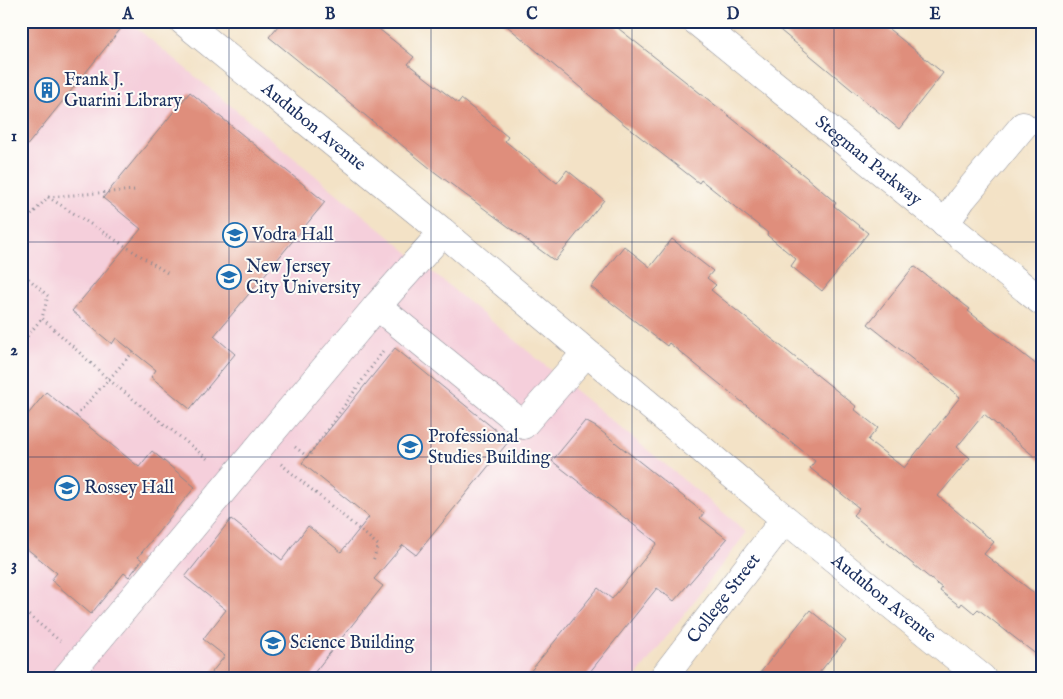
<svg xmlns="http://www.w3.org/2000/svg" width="1063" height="699" viewBox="0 0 1063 699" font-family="'IM FELL English',serif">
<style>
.built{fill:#f5cfdb}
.building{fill:#df8e7c}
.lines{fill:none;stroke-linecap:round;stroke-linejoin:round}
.minor-casing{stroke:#878892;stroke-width:29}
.path{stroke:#878892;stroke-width:3;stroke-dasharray:1 4;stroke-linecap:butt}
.minor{stroke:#fff;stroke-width:28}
.grid{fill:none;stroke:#1b2f5e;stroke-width:1;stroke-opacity:0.55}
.labels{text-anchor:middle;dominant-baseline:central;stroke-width:4;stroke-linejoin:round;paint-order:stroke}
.poi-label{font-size:18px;fill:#1b2f5e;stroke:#fdfcf7;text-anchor:start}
.street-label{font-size:18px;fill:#1b2f5e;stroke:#fdfcf7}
.neatline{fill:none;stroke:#1b2f5e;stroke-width:2}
.grid-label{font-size:16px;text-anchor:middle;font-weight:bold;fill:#1b2f5e}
</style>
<rect width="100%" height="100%" fill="#fdfcf7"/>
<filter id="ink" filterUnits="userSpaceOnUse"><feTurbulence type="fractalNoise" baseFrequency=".02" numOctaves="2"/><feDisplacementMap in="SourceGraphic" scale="10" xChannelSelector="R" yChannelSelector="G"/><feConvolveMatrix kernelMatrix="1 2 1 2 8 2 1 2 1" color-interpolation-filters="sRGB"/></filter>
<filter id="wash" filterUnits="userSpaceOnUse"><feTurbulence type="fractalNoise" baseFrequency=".0096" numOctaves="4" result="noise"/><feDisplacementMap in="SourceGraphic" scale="20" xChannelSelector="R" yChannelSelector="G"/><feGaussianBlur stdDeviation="1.12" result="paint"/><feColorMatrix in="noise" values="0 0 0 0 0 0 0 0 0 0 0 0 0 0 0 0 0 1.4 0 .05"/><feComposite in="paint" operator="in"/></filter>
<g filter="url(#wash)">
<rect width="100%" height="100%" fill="#f3e2c6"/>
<path class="built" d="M 21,21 L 128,21 L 747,532 L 635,678 L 21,678 Z"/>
<g id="blocks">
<g class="building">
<path d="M 21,21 L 127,21 L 21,153 Z"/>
<path d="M 282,21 L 369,21 L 414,57 L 408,64 L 458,103 L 461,99 L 482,116 L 508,137 L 505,141 L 557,183 L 567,170 L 604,200 L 555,261 L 436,173 L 269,37 Z"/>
<path d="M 501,21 L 609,21 L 806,177 L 836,203 L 834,206 L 868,233 L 822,291 L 791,266 L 796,259 L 767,235 L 768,233 L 701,180 L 699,183 L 625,125 Z"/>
<path d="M 769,21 L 879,21 L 943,73 L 899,129 Z"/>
<path d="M 190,92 L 325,202 L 214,336 L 235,354 L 190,409 L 151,377 L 156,370 L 116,338 L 112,344 L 72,311 L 141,229 L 103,198 Z"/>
<path d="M 672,239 L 713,271 L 707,278 L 716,285 L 711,290 L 857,407 L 854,409 L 878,428 L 868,440 L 904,468 L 960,397 L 868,324 L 914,266 L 970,309 L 968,311 L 1042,369 L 1042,463 L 984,414 L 957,447 L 970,458 L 938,496 L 994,542 L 984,554 L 1042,599 L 1042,659 L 978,609 L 974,613 L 962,603 L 960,606 L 940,591 L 942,588 L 853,515 L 859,508 L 810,468 L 815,461 L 669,343 L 667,346 L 591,287 L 624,246 L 650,267 Z"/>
<path d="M 395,348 L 509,441 L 416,555 L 403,545 L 374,579 L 383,586 L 310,678 L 207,678 L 225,656 L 203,639 L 226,610 L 185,577 L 231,519 L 282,560 L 308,526 L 341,552 L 369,517 L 302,463 Z"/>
<path d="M 46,392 L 139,467 L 152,451 L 195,487 L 138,557 L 142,560 L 129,577 L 124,573 L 91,614 L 51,580 L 57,573 L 21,544 L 21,423 Z"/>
<path d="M 585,421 L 596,427 L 704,513 L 700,518 L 727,539 L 674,601 L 657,588 L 585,678 L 525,678 L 598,588 L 612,599 L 657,543 L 552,461 Z"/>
<path d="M 810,610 L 846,640 L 832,657 L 815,678 L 756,678 Z"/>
</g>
</g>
</g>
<g filter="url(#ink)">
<use href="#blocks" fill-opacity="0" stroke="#878892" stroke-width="1"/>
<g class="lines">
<defs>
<g id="minor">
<path id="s1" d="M 183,21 L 443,232 L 785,519 L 982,678"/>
<path id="s2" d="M 696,21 L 1042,302"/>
<path d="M 945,224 L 962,199 L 1023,126"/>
<path d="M 377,306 L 523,425 L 586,353"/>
<path d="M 66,678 L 377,306 L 443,232"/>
<path id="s3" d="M 663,678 L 785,519"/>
</g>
</defs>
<use href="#minor" class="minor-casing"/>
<g class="path">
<path d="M 48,197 L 169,274"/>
<path d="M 21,226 L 48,197 L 135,190"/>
<path d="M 21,272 L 48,296 L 42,318 L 108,379 L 210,461"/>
<path d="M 21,344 L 42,318"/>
<path d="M 76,416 L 133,352"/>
<path d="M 295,447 L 308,457 L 385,348"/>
<path d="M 281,464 L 378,545 L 373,561"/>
<path d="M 21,609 L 60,641"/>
</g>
<use href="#minor" class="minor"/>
</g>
</g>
<path class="grid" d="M 229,21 L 229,678M 431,21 L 431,678M 632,21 L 632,678M 834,21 L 834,678M 21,242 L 1042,242M 21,457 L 1042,457"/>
<defs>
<symbol id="building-ring" viewBox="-11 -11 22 22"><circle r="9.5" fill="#fdfcf7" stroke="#1f6fb2" stroke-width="1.5"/><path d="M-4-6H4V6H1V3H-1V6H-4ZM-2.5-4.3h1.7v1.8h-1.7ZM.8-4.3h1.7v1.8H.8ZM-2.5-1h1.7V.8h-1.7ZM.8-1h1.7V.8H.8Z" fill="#1f6fb2"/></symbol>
<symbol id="school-ring" viewBox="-11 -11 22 22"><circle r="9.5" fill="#fdfcf7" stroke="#1f6fb2" stroke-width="1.5"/><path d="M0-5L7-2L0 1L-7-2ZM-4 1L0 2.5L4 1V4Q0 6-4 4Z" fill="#1f6fb2"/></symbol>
<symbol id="university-ring" viewBox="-11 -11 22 22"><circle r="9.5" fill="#fdfcf7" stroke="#1f6fb2" stroke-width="1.5"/><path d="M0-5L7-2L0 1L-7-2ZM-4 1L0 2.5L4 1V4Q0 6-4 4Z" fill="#1f6fb2"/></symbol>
</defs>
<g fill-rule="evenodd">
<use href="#building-ring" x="33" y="76" width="28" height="28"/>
<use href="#school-ring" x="221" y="221" width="28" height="28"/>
<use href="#university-ring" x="215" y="263" width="28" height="28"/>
<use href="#school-ring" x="396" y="433" width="28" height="28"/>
<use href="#school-ring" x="53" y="474" width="28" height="28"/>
<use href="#school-ring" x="259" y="629" width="28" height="28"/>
</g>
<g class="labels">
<g class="poi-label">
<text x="64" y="80">Frank J.<tspan x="64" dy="21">Guarini Library</tspan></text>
<text x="252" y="235">Vodra Hall</text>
<text x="246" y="267">New Jersey<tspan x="246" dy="21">City University</tspan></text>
<text x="428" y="437">Professional<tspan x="428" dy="21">Studies Building</tspan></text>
<text x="84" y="488">Rossey Hall</text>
<text x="290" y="643">Science Building</text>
</g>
<g class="street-label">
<text stroke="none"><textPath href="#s1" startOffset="168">Audubon Avenue</textPath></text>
<text stroke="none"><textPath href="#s2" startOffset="222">Stegman Parkway</textPath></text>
<text stroke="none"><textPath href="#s3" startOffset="100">College Street</textPath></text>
<text stroke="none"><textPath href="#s1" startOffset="908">Audubon Avenue</textPath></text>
</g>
</g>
<rect width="1063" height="699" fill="none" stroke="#fdfcf7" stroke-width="55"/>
<rect x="28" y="28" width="1008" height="644" class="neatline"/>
<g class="grid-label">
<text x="128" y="19">A</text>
<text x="330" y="19">B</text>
<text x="532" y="19">C</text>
<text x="733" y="19">D</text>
<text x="935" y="19">E</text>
<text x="14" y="141">1</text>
<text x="14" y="355">2</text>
<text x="14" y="570">3</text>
</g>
</svg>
